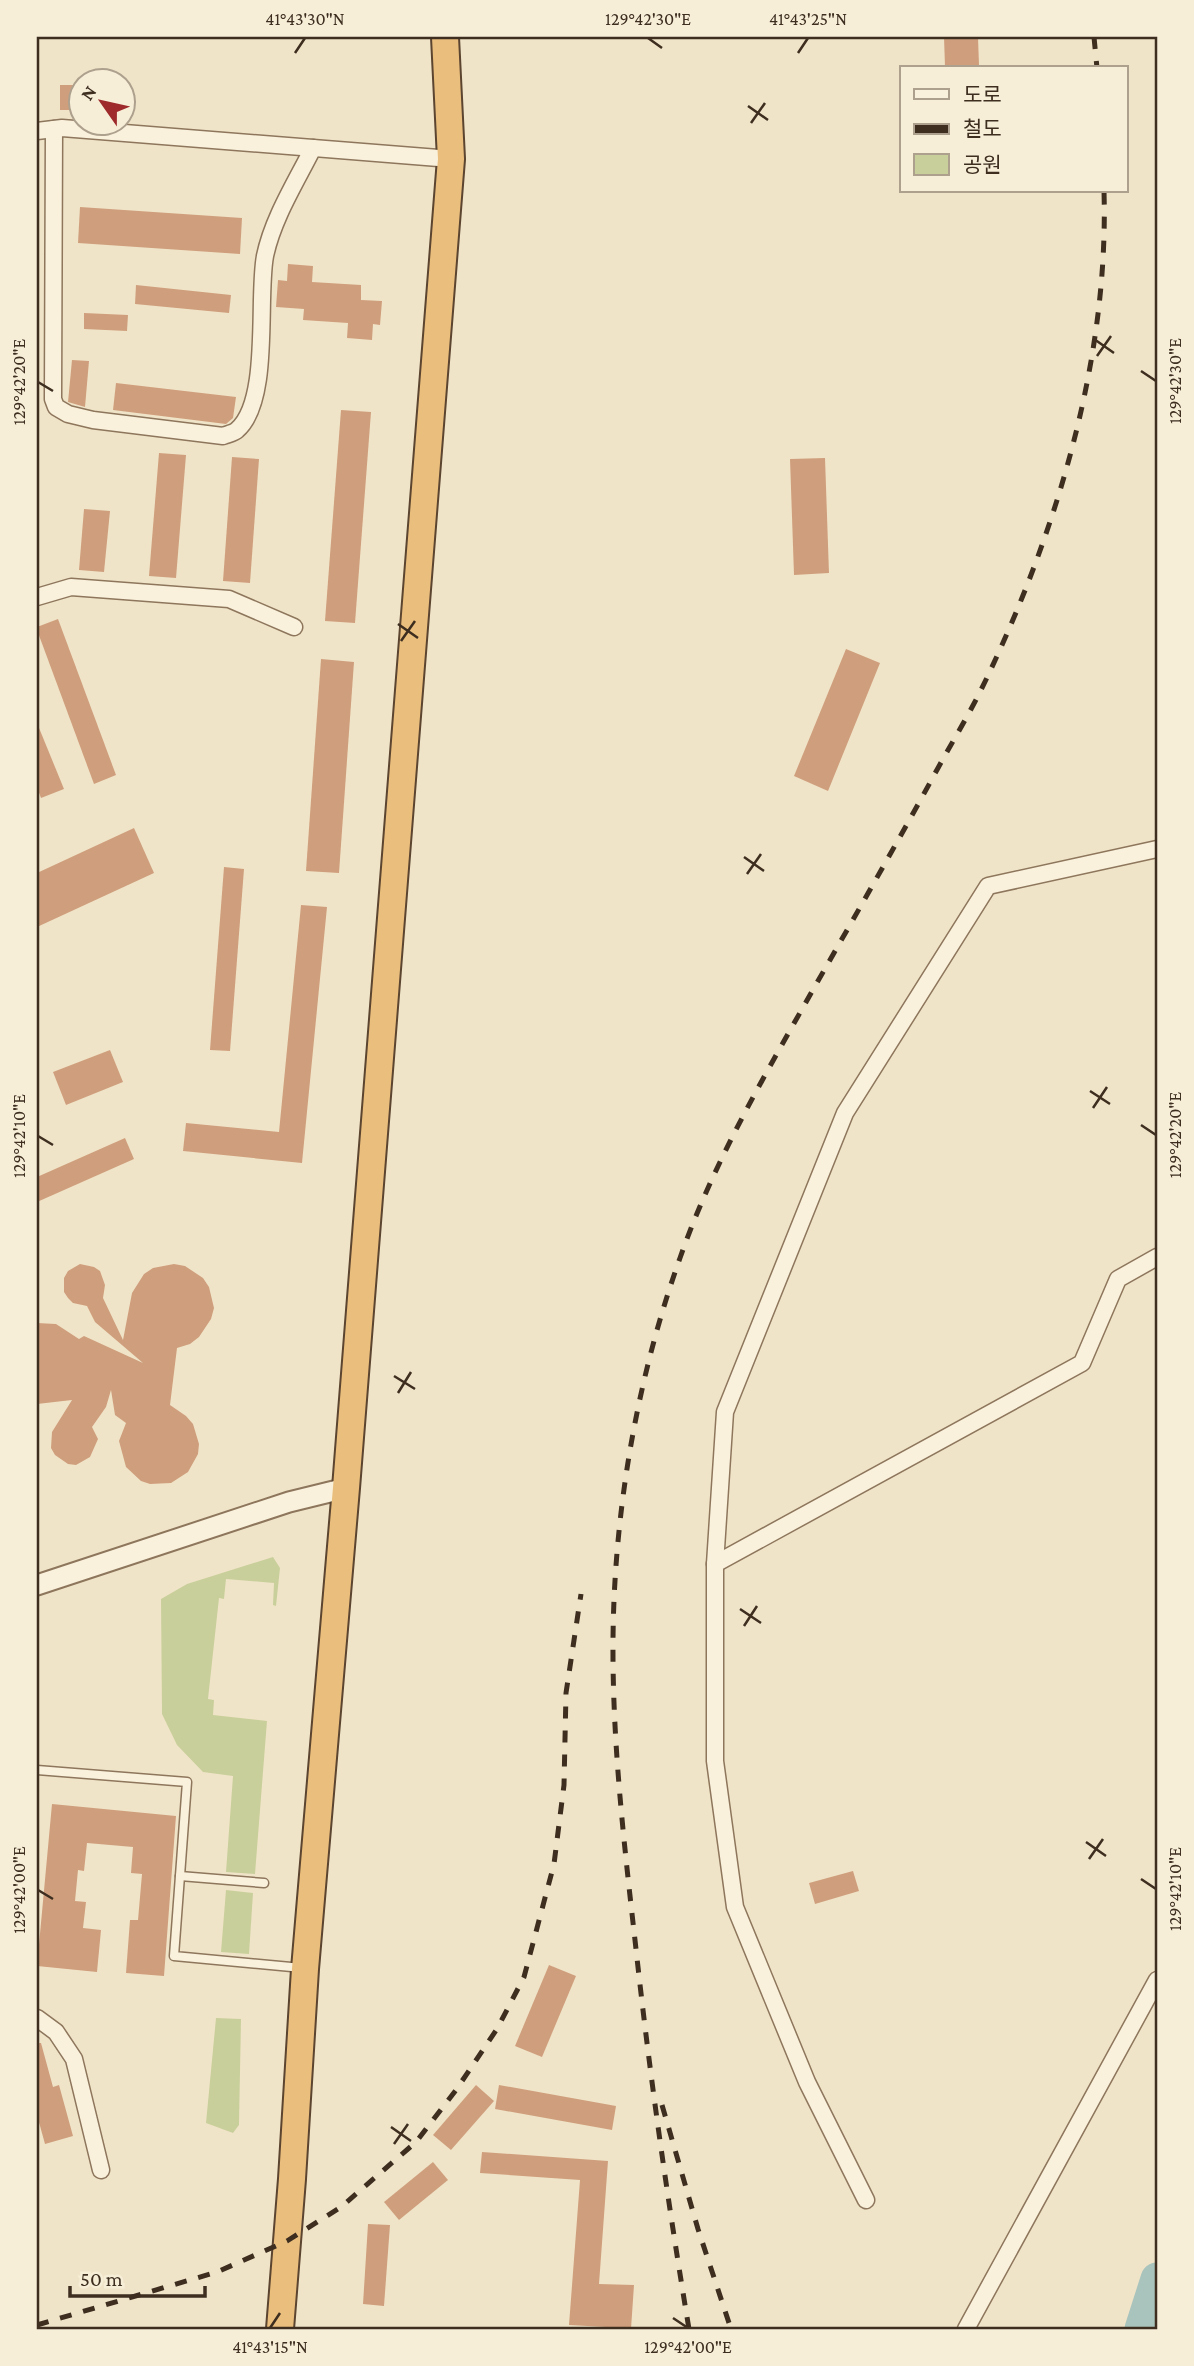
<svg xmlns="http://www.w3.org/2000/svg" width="1194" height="2366" viewBox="0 0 1194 2366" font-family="'Crimson Pro','Noto Sans KR',serif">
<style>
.green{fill:#c9cf9b}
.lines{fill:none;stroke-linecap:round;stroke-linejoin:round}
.river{stroke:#a9c4bc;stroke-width:33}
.building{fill:#cf9f7d}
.service-casing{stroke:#8d765c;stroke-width:11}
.minor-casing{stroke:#8d765c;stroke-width:19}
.tertiary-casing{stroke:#8d765c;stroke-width:23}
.trunk-casing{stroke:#5b4430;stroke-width:30}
.service{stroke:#faf1dc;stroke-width:8}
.minor{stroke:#faf1dc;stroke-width:16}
.tertiary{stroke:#faf1dc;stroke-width:19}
.trunk{stroke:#eabe7c;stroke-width:26}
.rail{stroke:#3d2e20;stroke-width:5;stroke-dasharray:12 12;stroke-linecap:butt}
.ticks{fill:none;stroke:#3d2e20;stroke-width:2.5}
.neatline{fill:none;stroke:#3d2e20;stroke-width:2.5}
.ticks-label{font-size:18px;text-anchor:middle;fill:#3d2e20}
</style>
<rect width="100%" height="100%" fill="#f0e4c8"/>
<g class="green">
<path d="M 273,1557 L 280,1568 L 276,1606 L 273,1605 L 274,1583 L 226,1579 L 224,1599 L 219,1598 L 208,1699 L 214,1700 L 213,1715 L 267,1721 L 255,1874 L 226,1872 L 233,1776 L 203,1772 L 177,1745 L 162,1714 L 161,1599 L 187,1584 Z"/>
<path d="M 226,1890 L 253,1893 L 249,1954 L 221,1952 Z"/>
<path d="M 216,2018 L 241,2019 L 239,2125 L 233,2133 L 206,2123 Z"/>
</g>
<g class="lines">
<path class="river" d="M 1141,2329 L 1157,2279"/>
</g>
<g class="building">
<path d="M 944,37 L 978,37 L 979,65 L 945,67 Z"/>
<rect x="60" y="85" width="14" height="25"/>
<path d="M 80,207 L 242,218 L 240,254 L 78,243 Z"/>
<path d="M 288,264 L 313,266 L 312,282 L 361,285 L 361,300 L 382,301 L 380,325 L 373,324 L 372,340 L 347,338 L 348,323 L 303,320 L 304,309 L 276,307 L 278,280 L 287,281 Z"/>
<path d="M 136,285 L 231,295 L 229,313 L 135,304 Z"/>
<path d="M 84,313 L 128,315 L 127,331 L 84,329 Z"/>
<path d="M 72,360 L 89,361 L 85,407 L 68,402 Z"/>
<path d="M 116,383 L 236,397 L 233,418 L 226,424 L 113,410 Z"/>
<path d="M 341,410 L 371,412 L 355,623 L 325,621 Z"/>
<path d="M 159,453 L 186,455 L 176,578 L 149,576 Z"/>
<path d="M 232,457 L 259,459 L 250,583 L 223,581 Z"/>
<path d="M 825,458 L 829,573 L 794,575 L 790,459 Z"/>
<path d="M 84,509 L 110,511 L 104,572 L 79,570 Z"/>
<path d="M 58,619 L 116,775 L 94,784 L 37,630 L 37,627 Z"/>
<path d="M 846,649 L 880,663 L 828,791 L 794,776 Z"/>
<path d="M 321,659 L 354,662 L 339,873 L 306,871 Z"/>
<path d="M 37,723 L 64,789 L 41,798 L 37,787 Z"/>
<path d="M 134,828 L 154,873 L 37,927 L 37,873 Z"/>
<path d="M 224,867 L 244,869 L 230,1051 L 210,1050 Z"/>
<path d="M 301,905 L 327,907 L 302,1163 L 183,1151 L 186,1123 L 279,1132 Z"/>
<path d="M 110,1050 L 123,1082 L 66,1105 L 53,1072 Z"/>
<path d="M 125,1138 L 134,1159 L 37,1202 L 37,1177 Z"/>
<path d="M 80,1264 L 94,1267 L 100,1271 L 105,1285 L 103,1298 L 123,1340 L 132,1293 L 144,1274 L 153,1268 L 174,1264 L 185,1266 L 203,1278 L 209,1287 L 214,1308 L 211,1319 L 199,1337 L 190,1344 L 177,1348 L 170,1405 L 186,1416 L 193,1424 L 199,1444 L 198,1454 L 188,1472 L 171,1483 L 150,1484 L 141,1481 L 126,1467 L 119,1441 L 126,1423 L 115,1415 L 111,1390 L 106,1407 L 92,1427 L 98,1439 L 90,1457 L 76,1465 L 68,1464 L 55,1455 L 51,1448 L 52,1432 L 72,1400 L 37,1404 L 37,1323 L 56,1324 L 79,1339 L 84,1336 L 143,1363 L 95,1322 L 87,1306 L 73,1303 L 68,1298 L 64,1292 L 64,1278 L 68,1271 Z"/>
<path d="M 52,1804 L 176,1816 L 164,1976 L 126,1973 L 130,1920 L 138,1920 L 142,1874 L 131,1873 L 133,1847 L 87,1843 L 84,1871 L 78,1870 L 75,1901 L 86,1902 L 83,1928 L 101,1930 L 97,1972 L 37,1966 Z"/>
<path d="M 853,1871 L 859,1891 L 815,1904 L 809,1883 Z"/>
<path d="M 549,1965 L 576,1976 L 542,2057 L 515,2046 Z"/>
<path d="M 37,2043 L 41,2043 L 53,2087 L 59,2085 L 73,2136 L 45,2144 L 37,2115 Z"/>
<path d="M 476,2085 L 494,2101 L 451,2150 L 433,2135 Z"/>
<path d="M 499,2085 L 616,2106 L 612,2130 L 495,2109 Z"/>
<path d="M 482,2152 L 608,2161 L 599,2284 L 634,2285 L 631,2329 L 605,2329 L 606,2327 L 569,2325 L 580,2180 L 480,2173 Z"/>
<path d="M 433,2162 L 448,2180 L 399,2220 L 384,2202 Z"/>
<path d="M 368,2224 L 390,2225 L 384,2306 L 363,2304 Z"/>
</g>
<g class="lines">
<defs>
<g id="service">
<path d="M 37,1770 L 187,1782 L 174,1956 L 302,1968"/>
<path d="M 180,1876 L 264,1883"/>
</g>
<g id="minor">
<path d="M 54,129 L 53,399 L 56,407 L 68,414 L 93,420 L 223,436 C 228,434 234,433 237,430 C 271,401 257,298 265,256 C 273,218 296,182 313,148"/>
<path d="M 37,131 L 62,128 L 451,159"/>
<path d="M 37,597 L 71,587 L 229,599 L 294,627"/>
<path d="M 715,1564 L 1082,1363 L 1118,1279 L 1157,1257"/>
<path d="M 37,2018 L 56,2032 L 74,2059 L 101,2170"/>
<path d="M 866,2200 L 807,2082 L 735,1907 L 715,1761 L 715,1564 L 725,1412 L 845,1113 L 988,886 L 1157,849"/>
<path d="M 966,2329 L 1157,1980"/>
</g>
<path id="tertiary" d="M 37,1585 L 289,1502 L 346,1488"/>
<path id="trunk" d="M 280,2329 L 292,2179 L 305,1969 L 346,1488 L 451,159 L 445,37"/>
</defs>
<use href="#service" class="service-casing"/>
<use href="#minor" class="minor-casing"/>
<use href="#tertiary" class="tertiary-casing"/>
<use href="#trunk" class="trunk-casing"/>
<use href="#service" class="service"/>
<use href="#minor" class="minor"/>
<use href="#tertiary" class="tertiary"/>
<use href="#trunk" class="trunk"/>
<g class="rail">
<path d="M 1094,37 L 1097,68"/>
<path d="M 662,2105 L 698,2229 L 731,2329"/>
<path d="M 37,2325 L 217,2272 L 287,2241 L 341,2207 L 416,2142 L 456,2090 L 497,2029 L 524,1977 L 554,1864 L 564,1785 L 566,1693 L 581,1594"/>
<path d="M 689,2329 C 668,2203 650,2077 636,1949 C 623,1834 609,1717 614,1600 C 619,1485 641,1367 680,1258 C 712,1166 762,1080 810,995 C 851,923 892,852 932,779 C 948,749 966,720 981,690 C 1055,538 1109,362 1104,191"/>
</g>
</g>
<path class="ticks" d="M 648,38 L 662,48M 295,53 L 305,38M 798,53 L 808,38M 748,106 L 768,120M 751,123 L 765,103M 1094,339 L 1114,353M 1097,356 L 1111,336M 1141,371 L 1156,381M 38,382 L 53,391M 398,624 L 418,638M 401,641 L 415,621M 744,857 L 764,871M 747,874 L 761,854M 1090,1091 L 1110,1104M 1093,1108 L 1107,1087M 1141,1125 L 1156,1135M 38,1136 L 53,1145M 394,1376 L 415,1389M 398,1393 L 411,1372M 740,1609 L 761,1623M 744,1626 L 757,1606M 1086,1842 L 1106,1856M 1089,1859 L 1103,1839M 1141,1879 L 1156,1889M 38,1890 L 53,1899M 391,2127 L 411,2141M 394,2144 L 408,2124M 673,2318 L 688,2328M 270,2328 L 280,2313"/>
<rect width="1194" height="2366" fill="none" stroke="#f7eed8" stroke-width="77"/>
<rect x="900" y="66" width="228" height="126" fill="#f7eed8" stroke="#ada18e" stroke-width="2"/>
<rect x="914" y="89" width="35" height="10" fill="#faf1dc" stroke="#ada18e" stroke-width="2"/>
<text x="963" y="102" font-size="21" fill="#3d2e20">도로</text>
<rect x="914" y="124" width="35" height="10" fill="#3d2e20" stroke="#ada18e" stroke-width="2"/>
<text x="963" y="136" font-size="21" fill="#3d2e20">철도</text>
<rect x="914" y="154" width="35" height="21" fill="#c9cf9b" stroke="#ada18e" stroke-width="2"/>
<text x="963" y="172" font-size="21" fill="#3d2e20">공원</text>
<g transform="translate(102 102) rotate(304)"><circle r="33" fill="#f7eed8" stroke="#ada18e" stroke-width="2"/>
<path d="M0-5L12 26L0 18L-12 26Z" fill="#9e2a2b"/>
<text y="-10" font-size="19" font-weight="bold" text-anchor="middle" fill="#3d2e20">N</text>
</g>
<path d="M70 2286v10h135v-10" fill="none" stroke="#3d2e20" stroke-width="3.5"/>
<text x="80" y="2286" font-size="21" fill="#3d2e20" stroke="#f7eed8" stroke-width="5" paint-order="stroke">50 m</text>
<rect x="38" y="38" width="1118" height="2290" class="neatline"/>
<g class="ticks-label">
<text x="305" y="25">41°43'30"N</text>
<text x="648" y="25">129°42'30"E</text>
<text x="808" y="25">41°43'25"N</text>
<text transform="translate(1175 381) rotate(-90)" y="6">129°42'30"E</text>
<text transform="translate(19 382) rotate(-90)" y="6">129°42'20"E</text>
<text transform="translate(1175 1135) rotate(-90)" y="6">129°42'20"E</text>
<text transform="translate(19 1136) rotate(-90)" y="6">129°42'10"E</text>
<text transform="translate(1175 1889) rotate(-90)" y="6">129°42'10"E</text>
<text transform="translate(19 1890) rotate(-90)" y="6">129°42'00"E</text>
<text x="270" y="2353">41°43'15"N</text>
<text x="688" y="2353">129°42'00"E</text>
</g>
</svg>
